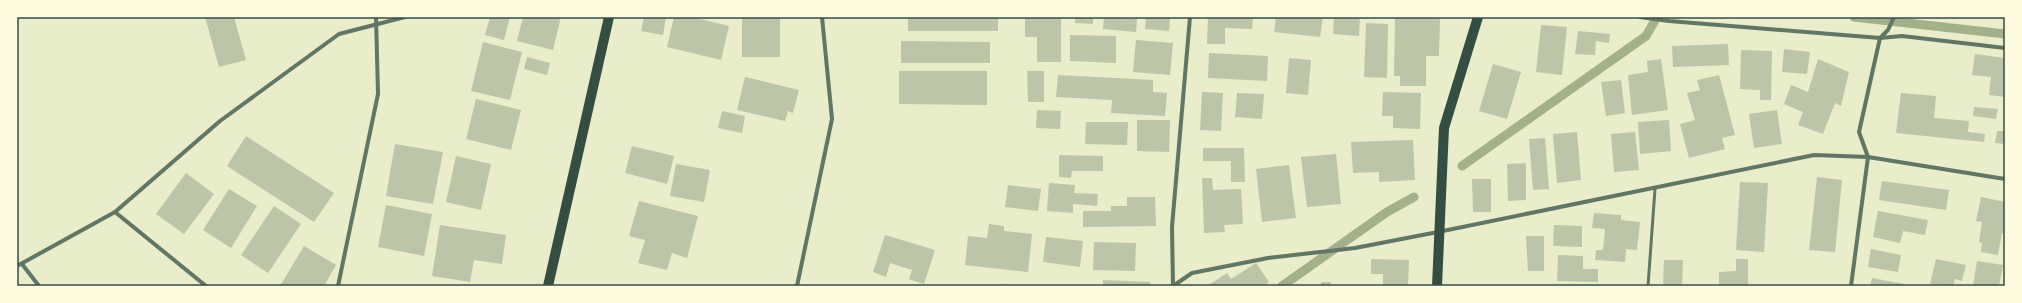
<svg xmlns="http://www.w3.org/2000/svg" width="2022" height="303" viewBox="0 0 2022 303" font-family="Lato,sans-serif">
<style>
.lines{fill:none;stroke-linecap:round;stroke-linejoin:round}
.stream{stroke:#a3b18a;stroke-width:9}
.building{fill:#bcc5a7}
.service{stroke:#617663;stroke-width:3}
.minor{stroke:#617663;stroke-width:4}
.primary{stroke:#344e41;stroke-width:10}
.neatline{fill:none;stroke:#344e41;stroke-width:1.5}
</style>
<rect width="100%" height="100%" fill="#e9edc9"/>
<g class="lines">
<g class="stream">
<path d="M 1854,17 L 2005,34"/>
<path d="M 1462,166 L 1646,36 L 1657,17"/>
<path d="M 1282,286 L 1387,212 L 1414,197"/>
</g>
</g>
<g class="building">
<path d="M 205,17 L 234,17 L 246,60 L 219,67 Z"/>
<path d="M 490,17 L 510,17 L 504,40 L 485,35 Z"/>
<path d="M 523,17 L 561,17 L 553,50 L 517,41 Z"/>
<path d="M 644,17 L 666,17 L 663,35 L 641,31 Z"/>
<path d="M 674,17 L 692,17 L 729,26 L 721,60 L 667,47 Z"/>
<rect x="742" y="17" width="38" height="40"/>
<rect x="908" y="17" width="90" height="14"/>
<path d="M 1025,17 L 1061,17 L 1061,62 L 1037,62 L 1037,37 L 1025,37 Z"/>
<path d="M 1075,17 L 1093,17 L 1093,24 L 1075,23 Z"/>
<path d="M 1104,17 L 1137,19 L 1136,32 L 1103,29 Z"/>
<path d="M 1146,17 L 1170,17 L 1169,31 L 1145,29 Z"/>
<path d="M 1208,17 L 1253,17 L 1252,29 L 1225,28 L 1225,44 L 1207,44 Z"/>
<path d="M 1276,17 L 1323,17 L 1320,37 L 1274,32 Z"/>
<path d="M 1334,17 L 1360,17 L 1359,36 L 1333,34 Z"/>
<path d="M 1395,17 L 1440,18 L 1439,56 L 1426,56 L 1426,86 L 1400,86 L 1400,76 L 1394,76 Z"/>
<path d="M 1366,23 L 1388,24 L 1387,78 L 1364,77 Z"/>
<path d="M 1541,25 L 1567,27 L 1562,75 L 1536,72 Z"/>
<path d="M 1578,31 L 1610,34 L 1609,43 L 1596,41 L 1595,55 L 1575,54 Z"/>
<path d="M 1070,35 L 1116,36 L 1116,63 L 1070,61 Z"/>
<path d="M 1136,40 L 1173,43 L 1170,75 L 1133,72 Z"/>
<path d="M 901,41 L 990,42 L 990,63 L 901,63 Z"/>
<path d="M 483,42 L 522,52 L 510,100 L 471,91 Z"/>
<path d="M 1728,44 L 1729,65 L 1673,67 L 1672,46 Z"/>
<path d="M 1784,49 L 1810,52 L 1807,74 L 1782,72 Z"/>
<path d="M 1741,50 L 1772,51 L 1771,100 L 1760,100 L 1760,90 L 1740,89 Z"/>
<path d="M 1209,53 L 1268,56 L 1267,81 L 1208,78 Z"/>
<path d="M 1975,54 L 2005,58 L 2005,97 L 1989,95 L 1991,77 L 1972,75 Z"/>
<path d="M 527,57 L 550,63 L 547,75 L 524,69 Z"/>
<path d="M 1289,58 L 1311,60 L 1308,95 L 1286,93 Z"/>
<path d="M 1661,59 L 1668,110 L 1632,115 L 1628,75 L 1648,72 L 1647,61 Z"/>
<path d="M 1818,59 L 1849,72 L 1841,106 L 1835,103 L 1823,134 L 1798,125 L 1803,112 L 1784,104 L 1791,85 L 1808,92 Z"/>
<path d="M 1493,64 L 1521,72 L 1507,119 L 1479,111 Z"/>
<path d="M 899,71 L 987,71 L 987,105 L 899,104 Z"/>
<path d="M 1027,71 L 1044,71 L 1044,102 L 1028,102 Z"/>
<path d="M 1058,75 L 1153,80 L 1153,92 L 1167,93 L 1165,116 L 1111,113 L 1112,100 L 1056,97 Z"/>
<path d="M 1719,75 L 1735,135 L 1722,138 L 1725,149 L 1689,158 L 1680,124 L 1695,120 L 1687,93 L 1700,90 L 1697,80 Z"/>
<path d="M 745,77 L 799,90 L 793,113 L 788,111 L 785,121 L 737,110 Z"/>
<path d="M 1621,80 L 1625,113 L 1606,116 L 1601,82 Z"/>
<path d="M 1202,92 L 1223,93 L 1221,131 L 1200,130 Z"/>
<path d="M 1383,92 L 1421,93 L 1420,129 L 1393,128 L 1393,116 L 1382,116 Z"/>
<path d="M 1237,93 L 1264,94 L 1262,119 L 1235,117 Z"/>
<path d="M 1901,93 L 1936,96 L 1934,118 L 1969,121 L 1968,132 L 1985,134 L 1984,142 L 1896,133 Z"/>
<path d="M 476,99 L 521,110 L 511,150 L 466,139 Z"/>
<path d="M 1974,107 L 1998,109 L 1996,119 L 1973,116 Z"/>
<path d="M 1037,110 L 1061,111 L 1060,129 L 1036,128 Z"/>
<path d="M 1777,110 L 1782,144 L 1754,148 L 1749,114 Z"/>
<path d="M 722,111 L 745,116 L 742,133 L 718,128 Z"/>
<path d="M 1137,120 L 1170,120 L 1169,152 L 1137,151 Z"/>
<path d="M 1669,120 L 1671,151 L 1640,154 L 1638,122 Z"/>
<path d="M 1086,122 L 1128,122 L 1127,145 L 1085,144 Z"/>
<path d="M 1997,131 L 2005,131 L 2005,144 L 1995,143 Z"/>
<path d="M 1577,132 L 1581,180 L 1557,183 L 1553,134 Z"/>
<path d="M 1635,132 L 1639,170 L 1614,172 L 1611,134 Z"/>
<path d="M 246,136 L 334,193 L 314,222 L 227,166 Z"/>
<path d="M 1545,138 L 1549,189 L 1533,190 L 1529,139 Z"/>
<path d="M 1413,140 L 1415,180 L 1379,182 L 1379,172 L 1353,173 L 1351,142 Z"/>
<path d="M 395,144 L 443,152 L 433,204 L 386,196 Z"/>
<path d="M 632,146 L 674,156 L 667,184 L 625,173 Z"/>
<path d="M 1203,148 L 1244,148 L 1245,182 L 1231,182 L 1231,161 L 1203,161 Z"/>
<path d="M 1336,154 L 1341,204 L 1307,207 L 1301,157 Z"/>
<path d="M 1059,155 L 1103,156 L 1103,171 L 1072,171 L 1071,178 L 1059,177 Z"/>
<path d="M 456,156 L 491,164 L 481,210 L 446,202 Z"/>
<path d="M 1526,163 L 1526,200 L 1508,201 L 1507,164 Z"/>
<path d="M 676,164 L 710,170 L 704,202 L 670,196 Z"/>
<path d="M 1289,165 L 1296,218 L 1262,222 L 1256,169 Z"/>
<path d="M 186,173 L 214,194 L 184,234 L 156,214 Z"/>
<path d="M 1817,177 L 1842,180 L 1835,252 L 1809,250 Z"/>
<path d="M 1202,178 L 1212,178 L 1213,190 L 1241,189 L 1243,224 L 1224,225 L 1225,232 L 1204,233 Z"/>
<path d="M 1472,179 L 1491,179 L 1491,212 L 1473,212 Z"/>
<path d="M 1882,181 L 1949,190 L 1946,210 L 1879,200 Z"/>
<path d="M 1740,182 L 1768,183 L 1764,252 L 1736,250 Z"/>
<path d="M 1049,183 L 1075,185 L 1074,193 L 1098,194 L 1097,206 L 1073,204 L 1073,213 L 1047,211 Z"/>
<path d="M 1008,185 L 1041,189 L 1038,211 L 1005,207 Z"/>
<path d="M 229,189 L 257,206 L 231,248 L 203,230 Z"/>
<path d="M 1127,197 L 1155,197 L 1156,226 L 1083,227 L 1083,211 L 1111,211 L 1111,206 L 1127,206 Z"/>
<path d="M 1981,197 L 2005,202 L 2005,233 L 2002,233 L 1998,255 L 1981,252 L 1982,243 L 1979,242 L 1982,222 L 1976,221 Z"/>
<path d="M 639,201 L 698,216 L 687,258 L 672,253 L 667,270 L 638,263 L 645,240 L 629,236 Z"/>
<path d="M 386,205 L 432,214 L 424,256 L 378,247 Z"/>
<path d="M 274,206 L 301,224 L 268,273 L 241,255 Z"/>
<path d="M 1878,211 L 1928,220 L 1925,235 L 1903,231 L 1900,243 L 1873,237 Z"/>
<path d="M 1594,213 L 1621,215 L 1621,220 L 1640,222 L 1637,250 L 1626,249 L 1625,262 L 1595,260 L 1596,250 L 1603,250 L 1605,229 L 1592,228 Z"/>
<path d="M 989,224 L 1004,226 L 1004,231 L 1032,234 L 1028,272 L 965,265 L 968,236 L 987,238 Z"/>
<path d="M 440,225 L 506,235 L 502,264 L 474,260 L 470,282 L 432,276 Z"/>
<path d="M 1554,225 L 1582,226 L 1582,247 L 1553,246 Z"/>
<path d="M 885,235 L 935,250 L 924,284 L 909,279 L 912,270 L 890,263 L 886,277 L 873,272 Z"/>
<path d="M 1526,236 L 1544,236 L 1544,271 L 1528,271 Z"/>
<path d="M 1046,237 L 1083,241 L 1080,267 L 1043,262 Z"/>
<path d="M 1094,242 L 1136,243 L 1135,271 L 1093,270 Z"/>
<path d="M 304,246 L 336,265 L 324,286 L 280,286 Z"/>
<path d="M 1871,249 L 1901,255 L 1898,272 L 1868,267 Z"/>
<path d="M 1558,255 L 1583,256 L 1583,269 L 1598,269 L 1598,282 L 1557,281 Z"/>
<path d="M 1371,259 L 1409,260 L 1408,286 L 1383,286 L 1383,274 L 1371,274 Z"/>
<path d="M 1736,259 L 1748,259 L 1748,285 L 1719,285 L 1719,272 L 1736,271 Z"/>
<path d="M 1936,259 L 1966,265 L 1962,281 L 1955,279 L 1953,286 L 1930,284 Z"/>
<path d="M 1664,260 L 1683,260 L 1682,286 L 1663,286 Z"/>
<path d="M 1977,261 L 2003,265 L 1999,286 L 1973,286 Z"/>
<path d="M 1256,263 L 1269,282 L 1263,286 L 1207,286 L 1227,273 L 1231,279 Z"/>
<path d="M 1872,278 L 1909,285 L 1909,286 L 1870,286 Z"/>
<path d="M 1103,280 L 1150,282 L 1150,286 L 1103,286 Z"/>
<rect x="1321" y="282" width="10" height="4"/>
<path d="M 1008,284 L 1008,286 L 997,286 L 997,285 Z"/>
</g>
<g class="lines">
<path class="service" d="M 1648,286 L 1655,189"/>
<g class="minor">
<path d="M 1640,17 L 1669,21 L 1880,38 L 1902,36 L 2005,48"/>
<path d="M 115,212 L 206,286"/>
<path d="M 22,264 L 39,286"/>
<path d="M 17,266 L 115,212 L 220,121 L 339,34 L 405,17"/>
<path d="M 338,286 L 378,94 L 376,17"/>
<path d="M 797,286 L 832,119 L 822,17"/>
<path d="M 1173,286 L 1192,273 L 1268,258 L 1355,248 L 1438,232 L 1814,155 L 1868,157 L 2005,179"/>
<path d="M 1173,286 L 1172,227 L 1190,17"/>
<path d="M 1851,286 L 1868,157 L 1859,132 L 1880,38 L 1888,30 L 1894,17"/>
</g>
<g class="primary">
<path d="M 548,286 L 609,17"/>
<path d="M 1437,286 L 1444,128 L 1478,17"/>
</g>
</g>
<rect width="2022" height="303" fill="none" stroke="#fefae0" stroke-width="36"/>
<rect x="18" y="18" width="1986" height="267" class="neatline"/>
</svg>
